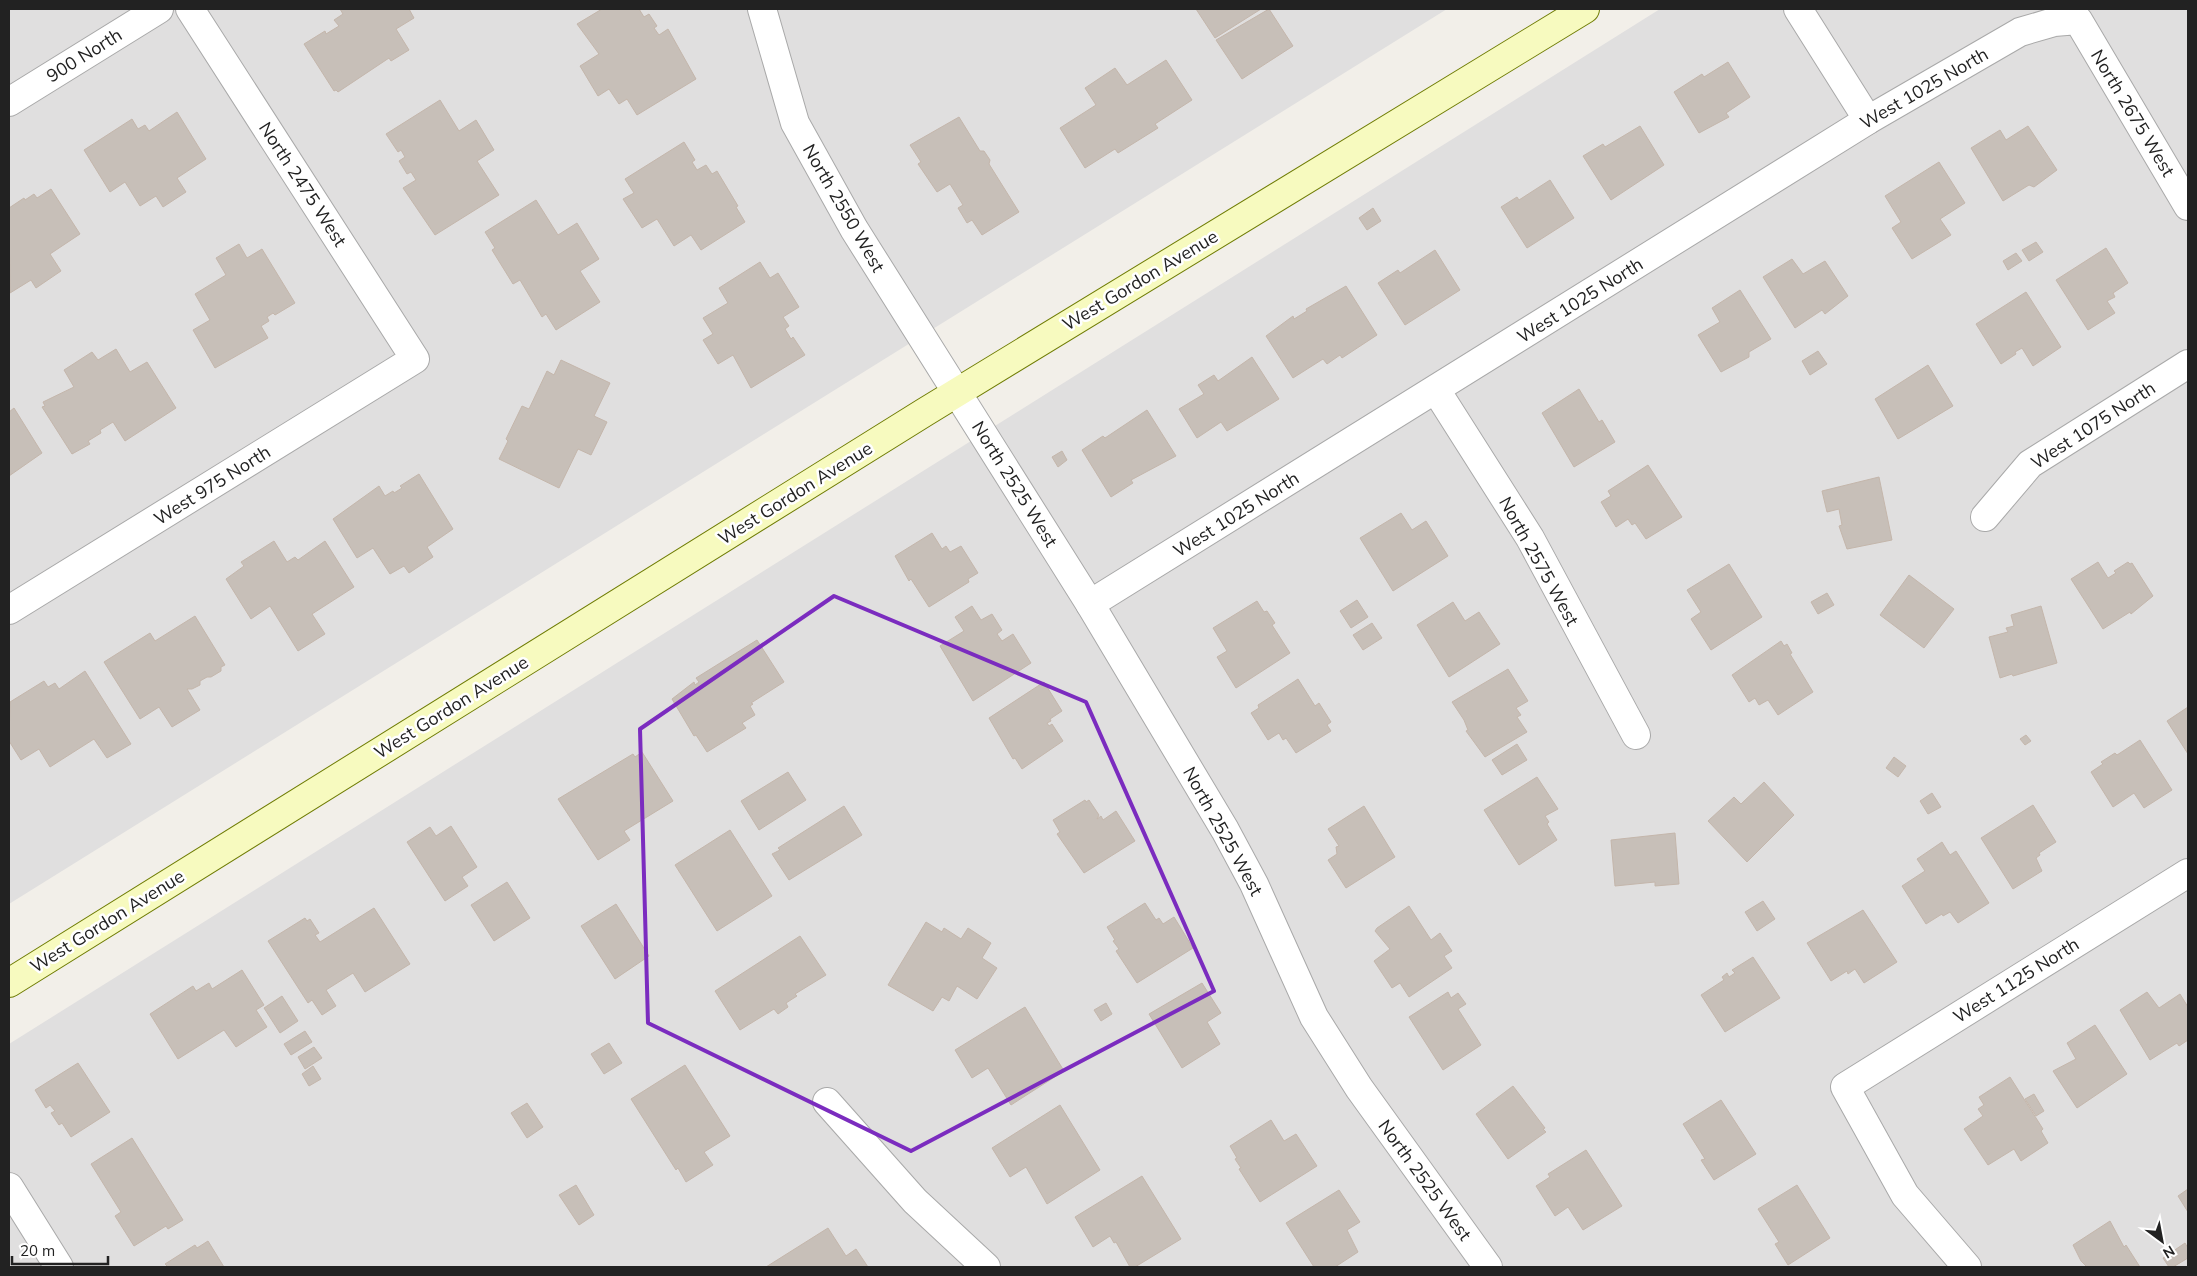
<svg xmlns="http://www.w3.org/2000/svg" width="2197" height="1276" viewBox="0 0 2197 1276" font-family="Mulish,sans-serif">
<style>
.residential{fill:#e0dfdf}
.building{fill:#c7bfb8;stroke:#c4b6ab}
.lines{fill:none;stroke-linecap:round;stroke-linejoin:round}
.street-casing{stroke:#a9a9a9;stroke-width:30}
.secondary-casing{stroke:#707d05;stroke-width:30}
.street{stroke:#fff;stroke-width:28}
.secondary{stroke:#f7fabf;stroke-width:28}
.marked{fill:none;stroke:#7b2cbf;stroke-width:4;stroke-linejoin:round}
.labels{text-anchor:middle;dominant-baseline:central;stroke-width:5;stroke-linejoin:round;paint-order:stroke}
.street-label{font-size:18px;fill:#222;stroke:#fff}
</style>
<rect width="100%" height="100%" fill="#f2efe9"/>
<g class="residential">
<path d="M 9,9 L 1447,9 L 9,904 Z"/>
<path d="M 1660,9 L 2188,9 L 2188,1267 L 9,1267 L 9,1044 Z"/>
</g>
<g class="building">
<path d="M 340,9 L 409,9 L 414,18 L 396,29 L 409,50 L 391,61 L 389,58 L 338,92 L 336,90 L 334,91 L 304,44 L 325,31 L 326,34 L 339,26 L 334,20 L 343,14 Z"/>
<path d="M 602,9 L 639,9 L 644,17 L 649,14 L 657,26 L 654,28 L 659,35 L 668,29 L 696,79 L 637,115 L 627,99 L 619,104 L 609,89 L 598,96 L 580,66 L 599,54 L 577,24 Z"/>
<path d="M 1196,9 L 1261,9 L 1215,38 Z"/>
<path d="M 1269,9 L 1293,46 L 1242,79 L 1216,40 Z"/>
<path d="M 1166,60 L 1192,100 L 1155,124 L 1158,128 L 1118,153 L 1115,149 L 1085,168 L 1060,128 L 1096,105 L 1085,88 L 1115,68 L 1127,85 Z"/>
<path d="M 1728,62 L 1750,97 L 1726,113 L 1729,117 L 1699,133 L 1674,92 L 1702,74 L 1704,77 Z"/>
<path d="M 440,100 L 459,131 L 476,120 L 494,150 L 477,161 L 499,195 L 435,235 L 403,188 L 416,180 L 411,172 L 407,174 L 399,161 L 405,157 L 401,150 L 398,152 L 386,134 Z"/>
<path d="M 177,112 L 206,159 L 177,178 L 186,192 L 163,207 L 156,196 L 140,206 L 125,182 L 110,192 L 84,150 L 132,119 L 138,129 L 145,125 L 149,131 Z"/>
<path d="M 959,117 L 980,151 L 984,151 L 990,160 L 989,164 L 1019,212 L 982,235 L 972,220 L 967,223 L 958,208 L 963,205 L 950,184 L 937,192 L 918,164 L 921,162 L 910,145 Z"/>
<path d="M 1640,126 L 1664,165 L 1611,200 L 1583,156 L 1603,144 L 1605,147 Z"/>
<path d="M 2028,126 L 2057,170 L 2034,187 L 2029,185 L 2003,201 L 1971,148 L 2000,130 L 2006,140 Z"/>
<path d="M 684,142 L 695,160 L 692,162 L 697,170 L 706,165 L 712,174 L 717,171 L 738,206 L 736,207 L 745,222 L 701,250 L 691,235 L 674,246 L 657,219 L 642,228 L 623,199 L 634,193 L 625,179 Z"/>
<path d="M 1939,162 L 1965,203 L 1940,219 L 1951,235 L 1912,259 L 1892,228 L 1901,222 L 1885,196 Z"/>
<path d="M 1550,180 L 1574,218 L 1527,248 L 1501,207 L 1517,197 L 1519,200 Z"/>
<path d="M 51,189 L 80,234 L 50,254 L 61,271 L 36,288 L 31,280 L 10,293 L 9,208 L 24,198 L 25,200 L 34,194 L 37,198 Z"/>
<path d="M 536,200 L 558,235 L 577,223 L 599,259 L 580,271 L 600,302 L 556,330 L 546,314 L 542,317 L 520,280 L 513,284 L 492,250 L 495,248 L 485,232 Z"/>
<path d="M 1373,208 L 1381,221 L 1367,230 L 1359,218 Z"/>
<path d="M 2036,242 L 2043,252 L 2029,261 L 2022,250 Z"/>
<path d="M 239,244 L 247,258 L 262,249 L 295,303 L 275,315 L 273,313 L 267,317 L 269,321 L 261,326 L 268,338 L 215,368 L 193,330 L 210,320 L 195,294 L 226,275 L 216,258 Z"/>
<path d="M 2106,248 L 2128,283 L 2113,293 L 2115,297 L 2107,301 L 2115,313 L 2088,330 L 2056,280 Z"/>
<path d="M 1435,250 L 1460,290 L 1405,325 L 1378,283 L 1398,270 L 1400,273 Z"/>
<path d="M 2016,253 L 2022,261 L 2008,270 L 2003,261 Z"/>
<path d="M 1792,259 L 1803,274 L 1825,261 L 1848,296 L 1825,314 L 1822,310 L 1795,328 L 1763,277 Z"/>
<path d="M 760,262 L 770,278 L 778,273 L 799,307 L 783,317 L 789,326 L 785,329 L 791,339 L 793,337 L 805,355 L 751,388 L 733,355 L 718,364 L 703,340 L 713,334 L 703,318 L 728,303 L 719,288 Z"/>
<path d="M 1346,286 L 1377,335 L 1342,358 L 1340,355 L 1327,364 L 1323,359 L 1293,378 L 1266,336 L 1293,316 L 1294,319 L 1307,311 L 1306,309 Z"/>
<path d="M 1740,290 L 1771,339 L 1749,352 L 1749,357 L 1721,372 L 1698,335 L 1720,322 L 1712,308 Z"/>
<path d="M 2026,292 L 2061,347 L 2033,366 L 2022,348 L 2015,352 L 2016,354 L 2001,364 L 1976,324 Z"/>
<path d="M 116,349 L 130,372 L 147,362 L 176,408 L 125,441 L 113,422 L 100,430 L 101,433 L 88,441 L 90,444 L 72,454 L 42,407 L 45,406 L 43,402 L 74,387 L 64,370 L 92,352 L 98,360 Z"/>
<path d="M 1818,351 L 1827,364 L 1810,375 L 1802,361 Z"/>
<path d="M 1252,357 L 1279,399 L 1227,431 L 1221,422 L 1197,438 L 1179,409 L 1204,394 L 1198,385 L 1214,375 L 1218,381 Z"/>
<path d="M 561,360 L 610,383 L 594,416 L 607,422 L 591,455 L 578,449 L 559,488 L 499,459 L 508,441 L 506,439 L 522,406 L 529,409 L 547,371 L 554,375 Z"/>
<path d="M 1928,365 L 1953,406 L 1898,439 L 1875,399 Z"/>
<path d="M 1579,389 L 1599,422 L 1602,420 L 1615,442 L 1574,467 L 1542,413 Z"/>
<path d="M 14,408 L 42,453 L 9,476 L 9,412 Z"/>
<path d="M 1147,410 L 1176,456 L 1131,480 L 1133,483 L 1111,497 L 1082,450 L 1103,436 L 1105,438 Z"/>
<path d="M 1062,451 L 1067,460 L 1058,467 L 1052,457 Z"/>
<path d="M 1648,465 L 1682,517 L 1646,539 L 1635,523 L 1632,525 L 1628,519 L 1616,527 L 1601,502 L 1611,496 L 1608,491 Z"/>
<path d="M 419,474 L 453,529 L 427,547 L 433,557 L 409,573 L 404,566 L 390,574 L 373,548 L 357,558 L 333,519 L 379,486 L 385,496 L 393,491 L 394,493 L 402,488 L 400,486 Z"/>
<path d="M 1879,477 L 1892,540 L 1847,549 L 1839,526 L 1842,525 L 1839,509 L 1827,512 L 1822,491 Z"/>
<path d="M 1401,513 L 1412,530 L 1426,521 L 1448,556 L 1393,591 L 1360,538 Z"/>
<path d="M 932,533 L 942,549 L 946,546 L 950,552 L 961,546 L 978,573 L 968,579 L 969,582 L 929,607 L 911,579 L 909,581 L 895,556 Z"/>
<path d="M 274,541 L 287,562 L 295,557 L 298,560 L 325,541 L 354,587 L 312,614 L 325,634 L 298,651 L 270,606 L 251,619 L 226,579 L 244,566 L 241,562 Z"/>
<path d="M 2098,562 L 2108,578 L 2116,573 L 2114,571 L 2128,562 L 2130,564 L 2132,563 L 2153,596 L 2131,614 L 2130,612 L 2103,629 L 2071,579 Z"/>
<path d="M 1729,564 L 1762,617 L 1711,650 L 1691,619 L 1701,612 L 1687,590 Z"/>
<path d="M 1909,575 L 1954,609 L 1924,648 L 1880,615 Z"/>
<path d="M 1827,593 L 1834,605 L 1818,614 L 1811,602 Z"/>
<path d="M 1357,600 L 1368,617 L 1351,628 L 1340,611 Z"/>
<path d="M 1257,601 L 1264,612 L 1267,611 L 1275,623 L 1272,625 L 1290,653 L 1236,688 L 1217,657 L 1227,651 L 1213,628 Z"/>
<path d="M 1453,602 L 1465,621 L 1479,612 L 1500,644 L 1449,677 L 1417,625 Z"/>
<path d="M 972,606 L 981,620 L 992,614 L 1002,630 L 997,634 L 1002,641 L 1013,634 L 1031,663 L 973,701 L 940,646 L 964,631 L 955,617 Z"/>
<path d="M 2041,606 L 2057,663 L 2013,676 L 2012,674 L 2000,678 L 1989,637 L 2008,632 L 2006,628 L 2014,626 L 2011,615 Z"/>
<path d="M 195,616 L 225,665 L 221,667 L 221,671 L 211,677 L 207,677 L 200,681 L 200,685 L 192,689 L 187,689 L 200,710 L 172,727 L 159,707 L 140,719 L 104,662 L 150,633 L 155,641 Z"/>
<path d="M 1372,623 L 1382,638 L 1363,650 L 1353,635 Z"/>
<path d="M 757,640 L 784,682 L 751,703 L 753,704 L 750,706 L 755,715 L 742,723 L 746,728 L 707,752 L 696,735 L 694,736 L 672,699 L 694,682 L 695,685 L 699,682 L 696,678 Z"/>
<path d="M 1781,641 L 1784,646 L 1787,644 L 1792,653 L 1790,654 L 1813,692 L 1778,715 L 1768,700 L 1759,705 L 1755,698 L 1749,702 L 1732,675 Z"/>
<path d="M 1508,669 L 1528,701 L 1516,708 L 1521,715 L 1517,717 L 1527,732 L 1485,757 L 1466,731 L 1468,730 L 1464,720 L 1452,702 Z"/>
<path d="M 85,671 L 131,744 L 107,758 L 94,739 L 50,767 L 39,749 L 21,760 L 9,741 L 10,702 L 44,681 L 48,687 L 55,683 L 59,689 Z"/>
<path d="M 1298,679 L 1315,706 L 1319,703 L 1331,722 L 1327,725 L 1331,731 L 1296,753 L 1286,738 L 1283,740 L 1279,733 L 1268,740 L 1251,713 L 1259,708 L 1258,705 Z"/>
<path d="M 1044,682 L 1062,711 L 1050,719 L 1051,721 L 1047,723 L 1049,726 L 1052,724 L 1063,741 L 1022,769 L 1015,758 L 1013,759 L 989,718 Z"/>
<path d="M 2188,707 L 2188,754 L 2167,721 Z"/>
<path d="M 2026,735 L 2031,741 L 2025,745 L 2020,739 Z"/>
<path d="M 2140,740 L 2172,790 L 2144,808 L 2134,793 L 2113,807 L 2091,772 L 2103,764 L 2101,762 L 2115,753 L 2117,755 Z"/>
<path d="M 1517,744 L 1527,760 L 1502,775 L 1492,760 Z"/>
<path d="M 642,752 L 673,801 L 624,831 L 630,840 L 598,860 L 558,799 L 633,754 L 635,757 Z"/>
<path d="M 1894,757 L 1906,766 L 1898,777 L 1886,768 Z"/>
<path d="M 788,772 L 806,800 L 759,830 L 741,801 Z"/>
<path d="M 1537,777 L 1558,809 L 1545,816 L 1549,822 L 1547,824 L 1557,840 L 1519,865 L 1484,810 Z"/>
<path d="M 1764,782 L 1794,815 L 1747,862 L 1708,821 L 1734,797 L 1741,804 Z"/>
<path d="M 1932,793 L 1941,807 L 1928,814 L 1920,801 Z"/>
<path d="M 1085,800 L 1086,802 L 1089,800 L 1099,815 L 1097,819 L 1101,816 L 1103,820 L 1116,811 L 1135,841 L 1084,873 L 1057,834 L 1060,832 L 1053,820 Z"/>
<path d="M 2033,805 L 2056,842 L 2039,853 L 2040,855 L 2036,858 L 2042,871 L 2013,889 L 1981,838 Z"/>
<path d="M 844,806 L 862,835 L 789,880 L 772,854 L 780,850 L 778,848 Z"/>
<path d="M 1364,806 L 1395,857 L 1346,888 L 1328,860 L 1337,854 L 1336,847 L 1339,846 L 1328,829 Z"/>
<path d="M 451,826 L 477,867 L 462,877 L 468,886 L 445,901 L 407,842 L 430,827 L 436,836 Z"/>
<path d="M 730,830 L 772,896 L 717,931 L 675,865 Z"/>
<path d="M 1675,833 L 1679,884 L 1655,886 L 1655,882 L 1615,886 L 1611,840 Z"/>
<path d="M 1942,842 L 1950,855 L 1956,851 L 1989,903 L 1958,923 L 1950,912 L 1943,916 L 1942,914 L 1926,924 L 1902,886 L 1925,871 L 1917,859 Z"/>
<path d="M 507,882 L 530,918 L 494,941 L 471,905 Z"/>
<path d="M 1763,901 L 1775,919 L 1757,931 L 1745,912 Z"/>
<path d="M 1145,903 L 1156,920 L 1159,918 L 1163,924 L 1174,917 L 1193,948 L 1137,983 L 1116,951 L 1119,949 L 1113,941 L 1115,940 L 1107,927 Z"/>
<path d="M 616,904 L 649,956 L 615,979 L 581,926 Z"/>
<path d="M 1409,906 L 1431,940 L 1440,933 L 1452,951 L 1444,956 L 1452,968 L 1409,997 L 1400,983 L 1392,988 L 1374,961 L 1390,949 L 1375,931 L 1377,928 Z"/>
<path d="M 374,908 L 410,964 L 365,992 L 353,973 L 326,990 L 336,1006 L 322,1015 L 312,1000 L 308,1003 L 268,941 L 305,918 L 307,921 L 310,919 L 319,933 L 315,935 L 320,942 Z"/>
<path d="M 1863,910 L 1897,962 L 1864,983 L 1855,969 L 1848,974 L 1847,971 L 1831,981 L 1807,943 Z"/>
<path d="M 926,922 L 942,932 L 944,928 L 961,939 L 968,928 L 991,943 L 982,958 L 997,968 L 977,999 L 957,986 L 949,1001 L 942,997 L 933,1011 L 888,985 Z"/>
<path d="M 800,936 L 826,975 L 795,994 L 797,996 L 786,1003 L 788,1007 L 778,1014 L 774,1009 L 740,1030 L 715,991 Z"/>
<path d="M 1753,957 L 1780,998 L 1725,1032 L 1701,995 L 1724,980 L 1722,977 L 1727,973 L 1729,977 L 1735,973 L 1732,970 Z"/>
<path d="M 242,970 L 264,1005 L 256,1010 L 267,1027 L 236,1047 L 224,1030 L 178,1059 L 150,1014 L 193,986 L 196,991 L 209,983 L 212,989 Z"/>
<path d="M 1202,983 L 1221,1013 L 1207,1022 L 1220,1044 L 1182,1068 L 1149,1014 Z"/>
<path d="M 1448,992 L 1451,998 L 1458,993 L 1466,1004 L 1458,1009 L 1481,1045 L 1443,1070 L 1409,1017 Z"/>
<path d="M 2147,992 L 2159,1008 L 2180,994 L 2188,1007 L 2188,1040 L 2179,1046 L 2177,1043 L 2150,1060 L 2120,1010 Z"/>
<path d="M 282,996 L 298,1021 L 280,1033 L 264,1008 Z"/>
<path d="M 1106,1003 L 1112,1014 L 1101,1021 L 1094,1010 Z"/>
<path d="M 1025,1007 L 1064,1071 L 1011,1105 L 988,1068 L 972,1078 L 955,1050 Z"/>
<path d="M 2095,1025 L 2127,1074 L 2077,1108 L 2053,1071 L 2076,1059 L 2067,1043 Z"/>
<path d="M 305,1031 L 312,1042 L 291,1055 L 284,1044 Z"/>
<path d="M 609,1043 L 622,1063 L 604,1074 L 591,1054 Z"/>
<path d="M 314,1047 L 322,1058 L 305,1069 L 298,1057 Z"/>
<path d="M 78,1063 L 110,1112 L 71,1137 L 62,1123 L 59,1125 L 51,1113 L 55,1111 L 50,1105 L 46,1108 L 35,1090 Z"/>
<path d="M 685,1065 L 730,1136 L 704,1152 L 713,1165 L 686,1182 L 678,1168 L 676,1170 L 631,1099 Z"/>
<path d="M 313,1066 L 321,1079 L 309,1086 L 302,1074 Z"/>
<path d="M 2010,1077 L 2043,1129 L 2041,1131 L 2048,1143 L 2021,1161 L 2014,1149 L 1988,1165 L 1964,1129 L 1983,1116 L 1978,1109 L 1984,1105 L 1979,1097 Z"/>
<path d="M 1513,1086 L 1545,1128 L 1543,1129 L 1546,1132 L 1508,1159 L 1476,1114 Z"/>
<path d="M 2034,1094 L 2044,1111 L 2036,1116 L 2025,1099 Z"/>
<path d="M 1721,1100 L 1756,1154 L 1714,1180 L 1701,1160 L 1705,1159 L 1683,1124 Z"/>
<path d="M 527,1103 L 543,1127 L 527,1138 L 511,1113 Z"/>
<path d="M 1060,1105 L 1100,1170 L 1047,1204 L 1026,1167 L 1010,1177 L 992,1148 Z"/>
<path d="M 1271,1120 L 1284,1141 L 1296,1134 L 1317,1166 L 1260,1202 L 1239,1169 L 1241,1168 L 1235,1159 L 1237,1158 L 1230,1146 Z"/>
<path d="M 132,1138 L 183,1220 L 168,1229 L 166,1226 L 134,1246 L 115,1216 L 121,1212 L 91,1164 Z"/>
<path d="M 1586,1150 L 1622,1206 L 1583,1230 L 1568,1207 L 1555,1216 L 1536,1186 L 1550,1177 L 1548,1174 Z"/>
<path d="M 1142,1176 L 1181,1239 L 1135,1267 L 1130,1267 L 1116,1242 L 1114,1243 L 1110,1236 L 1093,1247 L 1075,1217 Z"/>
<path d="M 576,1185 L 594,1215 L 579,1225 L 559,1195 Z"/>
<path d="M 1797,1185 L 1830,1238 L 1788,1265 L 1775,1244 L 1779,1242 L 1758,1209 Z"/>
<path d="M 2188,1189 L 2188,1212 L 2178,1196 Z"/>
<path d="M 1339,1190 L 1360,1222 L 1347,1230 L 1358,1252 L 1335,1267 L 1314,1267 L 1286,1223 Z"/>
<path d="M 2110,1221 L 2124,1247 L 2126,1245 L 2140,1267 L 2087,1267 L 2081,1261 L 2073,1245 Z"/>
<path d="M 828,1228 L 846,1256 L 856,1249 L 868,1267 L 766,1267 Z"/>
<path d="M 208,1241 L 224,1267 L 168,1267 L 165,1264 L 195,1245 L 197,1248 Z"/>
<path d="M 2185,1243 L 2188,1248 L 2188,1258 L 2173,1267 L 2169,1267 L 2163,1258 Z"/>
</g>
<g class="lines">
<defs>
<g id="street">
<path d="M 762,9 L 795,123 L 854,229 L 1090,604 L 1225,830 L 1254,884 L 1314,1017 L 1359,1088 L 1488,1267"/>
<path d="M 1798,9 L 1868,120"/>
<path d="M 9,102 L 159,9"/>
<path d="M 1436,390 L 1530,538 L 1636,735"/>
<path d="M 1985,517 L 2030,464 L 2188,364"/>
<path d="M 1090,604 L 1868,120 L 2020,32 L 2054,22 L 2078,20 L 2188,206"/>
<path d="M 9,610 L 415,359 L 190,9"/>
<path d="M 827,1102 L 915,1201 L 986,1267"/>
<path d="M 9,1187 L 59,1267"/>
<path d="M 1967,1267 L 1905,1195 L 1845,1087 L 2188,873"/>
</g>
<path id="secondary" d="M 9,983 L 925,412 L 1585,9"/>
</defs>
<use href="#street" class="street-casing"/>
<use href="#secondary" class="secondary-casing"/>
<use href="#street" class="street"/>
<use href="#secondary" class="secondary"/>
</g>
<path class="marked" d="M 834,596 L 1086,702 L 1214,991 L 911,1151 L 648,1023 L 640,729 Z"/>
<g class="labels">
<g class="street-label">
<text transform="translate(84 55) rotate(-32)">900 North</text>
<text transform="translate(1924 88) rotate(-30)">West 1025 North</text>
<text transform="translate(2133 113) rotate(59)">North 2675 West</text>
<text transform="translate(303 184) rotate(57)">North 2475 West</text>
<text transform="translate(844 208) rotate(60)">North 2550 West</text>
<text transform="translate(1140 280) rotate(-31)">West Gordon Avenue</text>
<text transform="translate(1580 300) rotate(-32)">West 1025 North</text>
<text transform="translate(2093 425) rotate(-33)">West 1075 North</text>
<text transform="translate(1015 484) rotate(58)">North 2525 West</text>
<text transform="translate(212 485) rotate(-32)">West 975 North</text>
<text transform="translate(795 493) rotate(-32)">West Gordon Avenue</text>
<text transform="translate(1236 514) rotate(-32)">West 1025 North</text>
<text transform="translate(1539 561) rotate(61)">North 2575 West</text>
<text transform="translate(451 707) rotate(-32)">West Gordon Avenue</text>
<text transform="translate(1223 831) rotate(61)">North 2525 West</text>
<text transform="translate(107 921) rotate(-32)">West Gordon Avenue</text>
<text transform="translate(2016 980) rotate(-32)">West 1125 North</text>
<text transform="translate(1425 1180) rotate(54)">North 2525 West</text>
</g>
</g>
<rect width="2197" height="1276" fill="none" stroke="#222222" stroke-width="20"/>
<g transform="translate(2162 1241) rotate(148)" stroke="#ffffff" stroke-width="4" paint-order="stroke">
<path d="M0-4L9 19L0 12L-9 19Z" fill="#222222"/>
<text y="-8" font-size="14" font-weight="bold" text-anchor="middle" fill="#222222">N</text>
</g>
<path d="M12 1256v8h96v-8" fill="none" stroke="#222222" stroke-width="2.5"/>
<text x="20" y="1256" font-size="15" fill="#222222" stroke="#ffffff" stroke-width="4" paint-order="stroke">20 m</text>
</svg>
